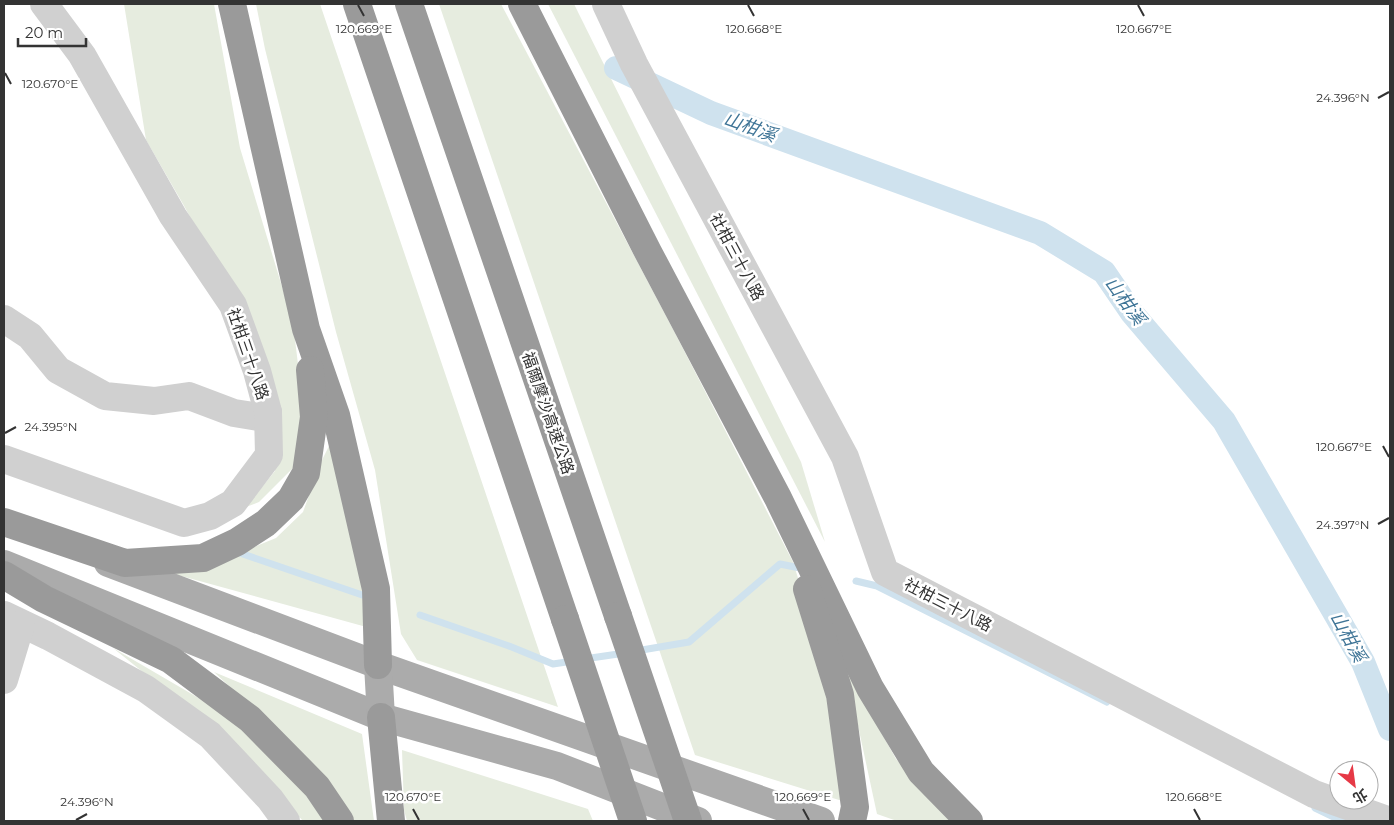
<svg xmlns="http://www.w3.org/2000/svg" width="1394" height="825" viewBox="0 0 1394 825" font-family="Montserrat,'Noto Sans TC',sans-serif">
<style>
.green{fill:#e6ecdf}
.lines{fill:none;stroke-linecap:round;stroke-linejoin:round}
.stream{stroke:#cfe2ee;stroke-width:7}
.canal{stroke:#cfe2ee;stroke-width:24}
.minor{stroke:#d0d0d0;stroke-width:28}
.major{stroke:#ababab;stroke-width:28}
.highway{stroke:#9a9a9a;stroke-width:28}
.highway-bridge{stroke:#9a9a9a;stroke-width:28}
.ticks{fill:none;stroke:#333;stroke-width:2}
.labels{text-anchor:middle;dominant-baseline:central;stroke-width:5;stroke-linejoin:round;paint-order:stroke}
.street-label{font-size:16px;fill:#333;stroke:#fff}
.water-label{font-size:18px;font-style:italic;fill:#3f7597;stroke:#fff}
.ticks-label{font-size:12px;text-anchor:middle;fill:#333;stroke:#fff;stroke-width:5;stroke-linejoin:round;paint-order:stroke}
</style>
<rect width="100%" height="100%" fill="#fff"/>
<g class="green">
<path d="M 124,4 L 214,4 L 240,148 L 293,323 L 304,414 L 293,468 L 259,502 L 246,507 L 275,471 L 279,410 L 250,327 L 183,204 L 146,140 Z"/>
<path d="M 256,4 L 320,4 L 558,707 L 417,660 L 401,634 L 375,470 L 336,332 L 265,49 Z"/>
<path d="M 439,4 L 501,4 L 675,333 L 793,562 L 829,678 L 846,801 L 839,800 L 695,755 Z"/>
<path d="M 548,4 L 574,4 L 801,462 L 825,542 Z"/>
<path d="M 333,438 L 370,628 L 163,571 L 235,555 L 276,538 L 303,512 L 321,462 Z"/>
<path d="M 113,648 L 226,714 L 295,780 L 327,821 L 303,821 L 235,746 Z"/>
<path d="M 846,670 L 896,759 L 953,821 L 897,821 L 877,814 Z"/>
<path d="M 214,672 L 362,734 L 374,821 L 347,821 L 276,730 Z"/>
<path d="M 402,750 L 588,809 L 593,821 L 407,821 L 404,810 Z"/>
</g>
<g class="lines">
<g class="stream">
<path d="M 237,552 L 371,598"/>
<path d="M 856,581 L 877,586 L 1107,702"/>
<path d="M 420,615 L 509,646 L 553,664 L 573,661"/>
<path d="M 636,651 L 689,642 L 780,564 L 800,568"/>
<path d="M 584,659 L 625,653"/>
<path d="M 1315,808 L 1342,821"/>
</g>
<path class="canal" d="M 616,68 L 711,113 L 1040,233 L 1104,272 L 1132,313 L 1224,421 L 1363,662 L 1390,729"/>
<g class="minor">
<path d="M 606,4 L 634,64 L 845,457 L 885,572 L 1314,794 L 1390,821"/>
<path d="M 4,319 L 30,336 L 58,370 L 105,396 L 154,401 L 189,396 L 234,413 L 259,417 L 268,412"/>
<path d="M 4,459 L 184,523 L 210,516 L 233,503 L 269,455 L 268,412 L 257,371 L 233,305 L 173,216 L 82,55 L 44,4"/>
<path d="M 4,615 L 48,636 L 146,689 L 189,720 L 210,735 L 270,799 L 286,821"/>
<path d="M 4,680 L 21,624"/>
</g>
<g class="major">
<path d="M 108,563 L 378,665 L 821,821"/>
<path d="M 4,564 L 381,717 L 557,766 L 698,821"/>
<path d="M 378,665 L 381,717"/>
</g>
<g class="highway">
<path d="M 232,4 L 306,329 L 336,415 L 376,589 L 378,665"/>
<path d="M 357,4 L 565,619"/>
<path d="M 409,4 L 618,616"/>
<path d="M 522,4 L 648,252 L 778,498 L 870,688 L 921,772 L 969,821"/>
<path d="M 4,522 L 125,563 L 203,558 L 237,542 L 266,523 L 291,499 L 306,473 L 314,417 L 310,370"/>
<path d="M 4,575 L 44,599 L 171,660 L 250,719 L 317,787 L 340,821"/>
<path d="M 807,589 L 840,695 L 855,807 L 852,821"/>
<path d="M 381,717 L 391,821"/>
</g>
<g class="highway-bridge">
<path d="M 618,616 L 688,821"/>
<path d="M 565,619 L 633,821"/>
</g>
</g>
<path class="ticks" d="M 358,5 L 364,16M 748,5 L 754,16M 1138,5 L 1144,16M 5,73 L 11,84M 1378,98 L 1389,92M 5,433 L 16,427M 1383,446 L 1389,457M 1378,524 L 1389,518M 413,809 L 419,820M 803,809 L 809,820M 1194,809 L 1200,820M 76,820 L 87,814"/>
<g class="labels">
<g class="street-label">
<text transform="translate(737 257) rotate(62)">社柑三十八路</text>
<text transform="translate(248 354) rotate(71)">社柑三十八路</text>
<text transform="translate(548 413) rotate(71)">福爾摩沙高速公路</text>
<text transform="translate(948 605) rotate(27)">社柑三十八路</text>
</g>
<g class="water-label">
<text transform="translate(750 127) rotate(20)">山柑溪</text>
<text transform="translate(1125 301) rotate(54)">山柑溪</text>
<text transform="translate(1348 637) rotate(61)">山柑溪</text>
</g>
</g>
<g class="ticks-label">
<text x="364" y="33">120.669°E</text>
<text x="754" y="33">120.668°E</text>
<text x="1144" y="33">120.667°E</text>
<text x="50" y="88">120.670°E</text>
<text x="1343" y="102">24.396°N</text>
<text x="51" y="431">24.395°N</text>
<text x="1344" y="451">120.667°E</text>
<text x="1343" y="529">24.397°N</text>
<text x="413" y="801">120.670°E</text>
<text x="803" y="801">120.669°E</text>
<text x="1194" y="801">120.668°E</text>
<text x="87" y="806">24.396°N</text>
</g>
<rect width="1394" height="825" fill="none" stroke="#333333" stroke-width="10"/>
<g transform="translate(1354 785) rotate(151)"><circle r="24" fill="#ffffff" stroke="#adadad"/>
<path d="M0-4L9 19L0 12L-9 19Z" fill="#e63946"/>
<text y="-8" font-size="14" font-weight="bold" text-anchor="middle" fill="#333333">北</text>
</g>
<path d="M18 38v8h68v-8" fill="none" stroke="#333333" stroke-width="2.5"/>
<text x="25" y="38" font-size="15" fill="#333333" stroke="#ffffff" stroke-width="4" paint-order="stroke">20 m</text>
</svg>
